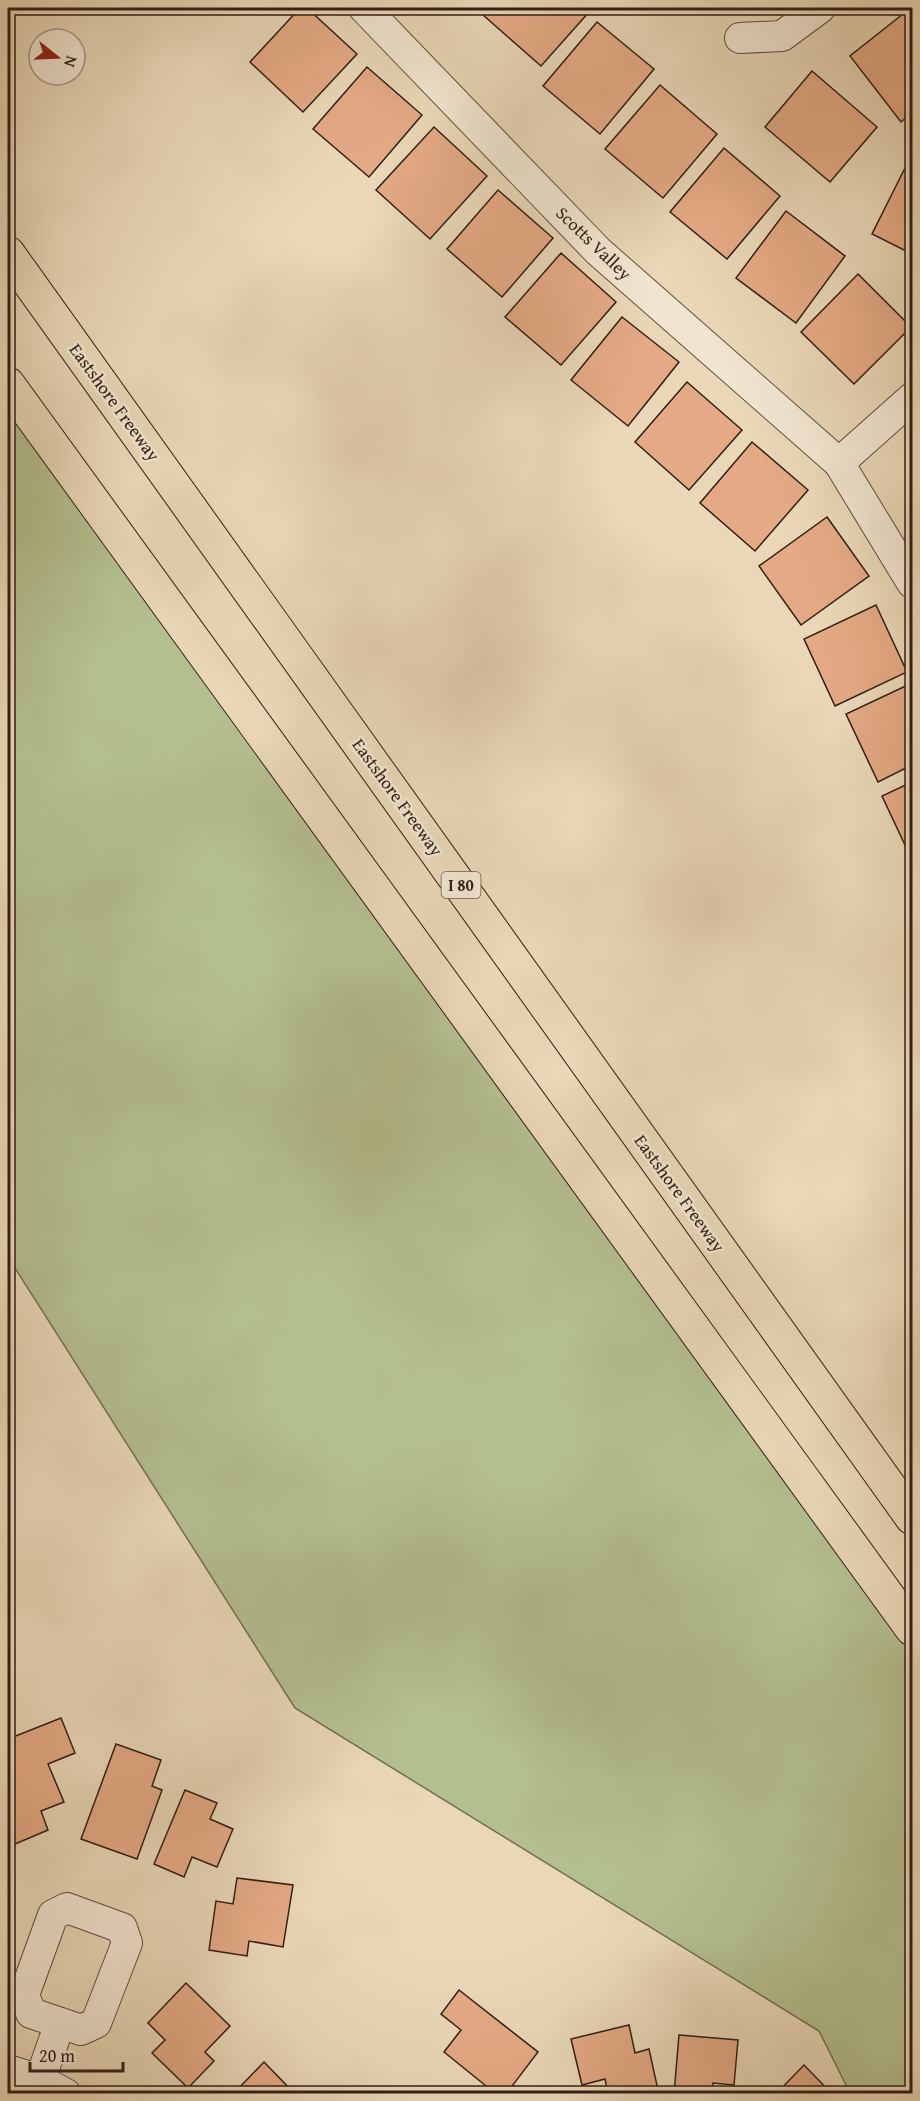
<svg xmlns="http://www.w3.org/2000/svg" width="920" height="2101" viewBox="0 0 920 2101" font-family="'Gentium Book Plus',serif">
<style>
.green{fill:#b4bf90;stroke:#726e53;stroke-width:1.5}
.building{fill:#e4aa85;stroke:#311e16;stroke-width:1.5}
.lines{fill:none;stroke-linecap:round;stroke-linejoin:round}
.minor-casing{stroke:#5f4c3e;stroke-width:32}
.motorway-casing{stroke:#311e16;stroke-width:35}
.minor{stroke:#f1e5d0;stroke-width:30}
.motorway{stroke:#e9d7b7;stroke-width:33}
.labels{text-anchor:middle;dominant-baseline:central;stroke-width:5;stroke-linejoin:round;paint-order:stroke}
.shield{fill:#f1e5d0;stroke:#6b5a4e;stroke-width:1.5}
.shield-label{font-size:16px;font-weight:bold;fill:#311e16}
.street-label{font-size:18px;fill:#311e16;stroke:#f1e5d0}
</style>
<rect width="100%" height="100%" fill="#e9d7b7"/>
<filter id="stains"><feTurbulence type="fractalNoise" baseFrequency=".00333" numOctaves="4"/><feColorMatrix values="0 0 0 0 .2 0 0 0 0 .09 0 0 0 0 .02 0 0 0 .5 -.17"/></filter>
<radialGradient id="worn" r=".72"><stop offset=".6" stop-color="#630" stop-opacity="0"/><stop offset="1" stop-color="#630" stop-opacity=".3"/></radialGradient>
<path class="green" d="M 8,384 L 912,1629 L 912,2093 L 850,2093 L 819,2031 L 295,1708 L 8,1257 Z"/>
<g class="building">
<path d="M 222,8 L 267,8 L 223,14 Z"/>
<path d="M 300,8 L 307,8 L 357,54 L 303,112 L 250,62 Z"/>
<path d="M 489,8 L 584,8 L 589,12 L 541,66 L 483,15 Z"/>
<path d="M 908,10 L 912,16 L 912,113 L 901,122 L 850,56 Z"/>
<path d="M 597,22 L 654,69 L 600,134 L 543,86 Z"/>
<path d="M 367,67 L 422,115 L 369,177 L 313,129 Z"/>
<path d="M 812,71 L 877,127 L 830,182 L 765,127 Z"/>
<path d="M 660,85 L 717,134 L 663,198 L 605,149 Z"/>
<path d="M 434,127 L 487,176 L 430,239 L 376,190 Z"/>
<path d="M 724,148 L 780,196 L 727,259 L 670,212 Z"/>
<path d="M 908,162 L 912,164 L 912,254 L 872,234 Z"/>
<path d="M 498,190 L 553,238 L 502,297 L 447,249 Z"/>
<path d="M 786,211 L 845,256 L 796,323 L 736,278 Z"/>
<path d="M 561,253 L 616,302 L 561,365 L 505,317 Z"/>
<path d="M 858,274 L 911,327 L 854,384 L 801,332 Z"/>
<path d="M 622,317 L 679,362 L 628,426 L 571,380 Z"/>
<path d="M 687,382 L 742,430 L 689,490 L 635,442 Z"/>
<path d="M 752,442 L 808,490 L 755,551 L 700,503 Z"/>
<path d="M 827,517 L 869,576 L 801,625 L 759,566 Z"/>
<path d="M 876,605 L 907,672 L 835,706 L 804,639 Z"/>
<path d="M 912,683 L 912,765 L 878,782 L 846,714 Z"/>
<path d="M 912,782 L 912,860 L 882,796 Z"/>
<path d="M 61,1718 L 75,1753 L 48,1764 L 64,1802 L 41,1811 L 48,1830 L 15,1844 L 8,1827 L 8,1739 Z"/>
<path d="M 116,1744 L 161,1760 L 152,1786 L 162,1790 L 137,1859 L 81,1839 Z"/>
<path d="M 185,1790 L 217,1803 L 210,1819 L 233,1829 L 217,1867 L 192,1857 L 184,1877 L 154,1864 Z"/>
<path d="M 237,1878 L 293,1885 L 283,1947 L 249,1941 L 247,1956 L 209,1950 L 216,1901 L 233,1904 Z"/>
<path d="M 186,1983 L 230,2026 L 205,2052 L 214,2061 L 188,2088 L 152,2053 L 165,2040 L 148,2023 Z"/>
<path d="M 459,1990 L 538,2052 L 506,2094 L 496,2094 L 444,2052 L 461,2030 L 441,2014 Z"/>
<path d="M 629,2025 L 635,2053 L 649,2049 L 658,2090 L 644,2094 L 608,2094 L 605,2079 L 582,2085 L 571,2039 Z"/>
<path d="M 679,2035 L 738,2040 L 734,2085 L 713,2083 L 712,2094 L 674,2094 Z"/>
<path d="M 264,2062 L 295,2094 L 233,2094 Z"/>
<path d="M 804,2065 L 832,2094 L 776,2094 Z"/>
</g>
<g class="lines">
<defs>
<g id="minor">
<path d="M 364,8 L 598,251 L 839,463 L 912,583"/>
<path d="M 740,38 L 782,36 L 820,8"/>
<path d="M 839,463 L 912,398"/>
<path d="M 67,1908 L 122,1928 L 127,1943 L 96,2023 L 81,2030 L 31,2013 L 24,1995 L 53,1915 Z"/>
<path d="M 8,2070 L 40,2080 L 66,2094"/>
<path d="M 40,2080 L 60,2023"/>
</g>
<g id="motorway">
<path d="M 8,253 L 912,1518"/>
<path d="M 8,384 L 912,1629"/>
</g>
</defs>
<use href="#minor" class="minor-casing"/>
<use href="#motorway" class="motorway-casing"/>
<use href="#minor" class="minor"/>
<use href="#motorway" class="motorway"/>
</g>
<g class="labels">
<rect class="shield" x="441.5" y="872" width="39" height="26" rx="4.5"/>
<g class="shield-label">
<text x="461" y="885">I 80</text>
</g>
<g class="street-label">
<text transform="translate(594 243) rotate(44)">Scotts Valley</text>
<text transform="translate(115 402) rotate(54)">Eastshore Freeway</text>
<text transform="translate(398 797) rotate(54)">Eastshore Freeway</text>
<text transform="translate(680 1193) rotate(54)">Eastshore Freeway</text>
</g>
</g>
<rect width="920" height="2101" fill="none" stroke="#e9d7b7" stroke-width="30"/>
<rect x="9" y="9" width="902" height="2083" fill="none" stroke="#311e16" stroke-width="3"/>
<rect x="15" y="15" width="890" height="2071" fill="none" stroke="#311e16" stroke-width="1.5"/>
<g transform="translate(57 57) rotate(108)"><circle r="28" fill="#f1e5d0" stroke="#a49586" stroke-width="1.5"/>
<path d="M0-4.5L10 22L0 15L-10 22Z" fill="#8f2418"/>
<text y="-9" font-size="16" font-weight="bold" text-anchor="middle" fill="#311e16">N</text>
</g>
<path d="M30 2062v9h93v-9" fill="none" stroke="#311e16" stroke-width="3"/>
<text x="39" y="2062" font-size="18" fill="#311e16" stroke="#f1e5d0" stroke-width="4.5" paint-order="stroke">20 m</text>
<rect width="100%" height="100%" filter="url(#stains)"/>
<rect width="100%" height="100%" fill="url(#worn)"/>
</svg>
